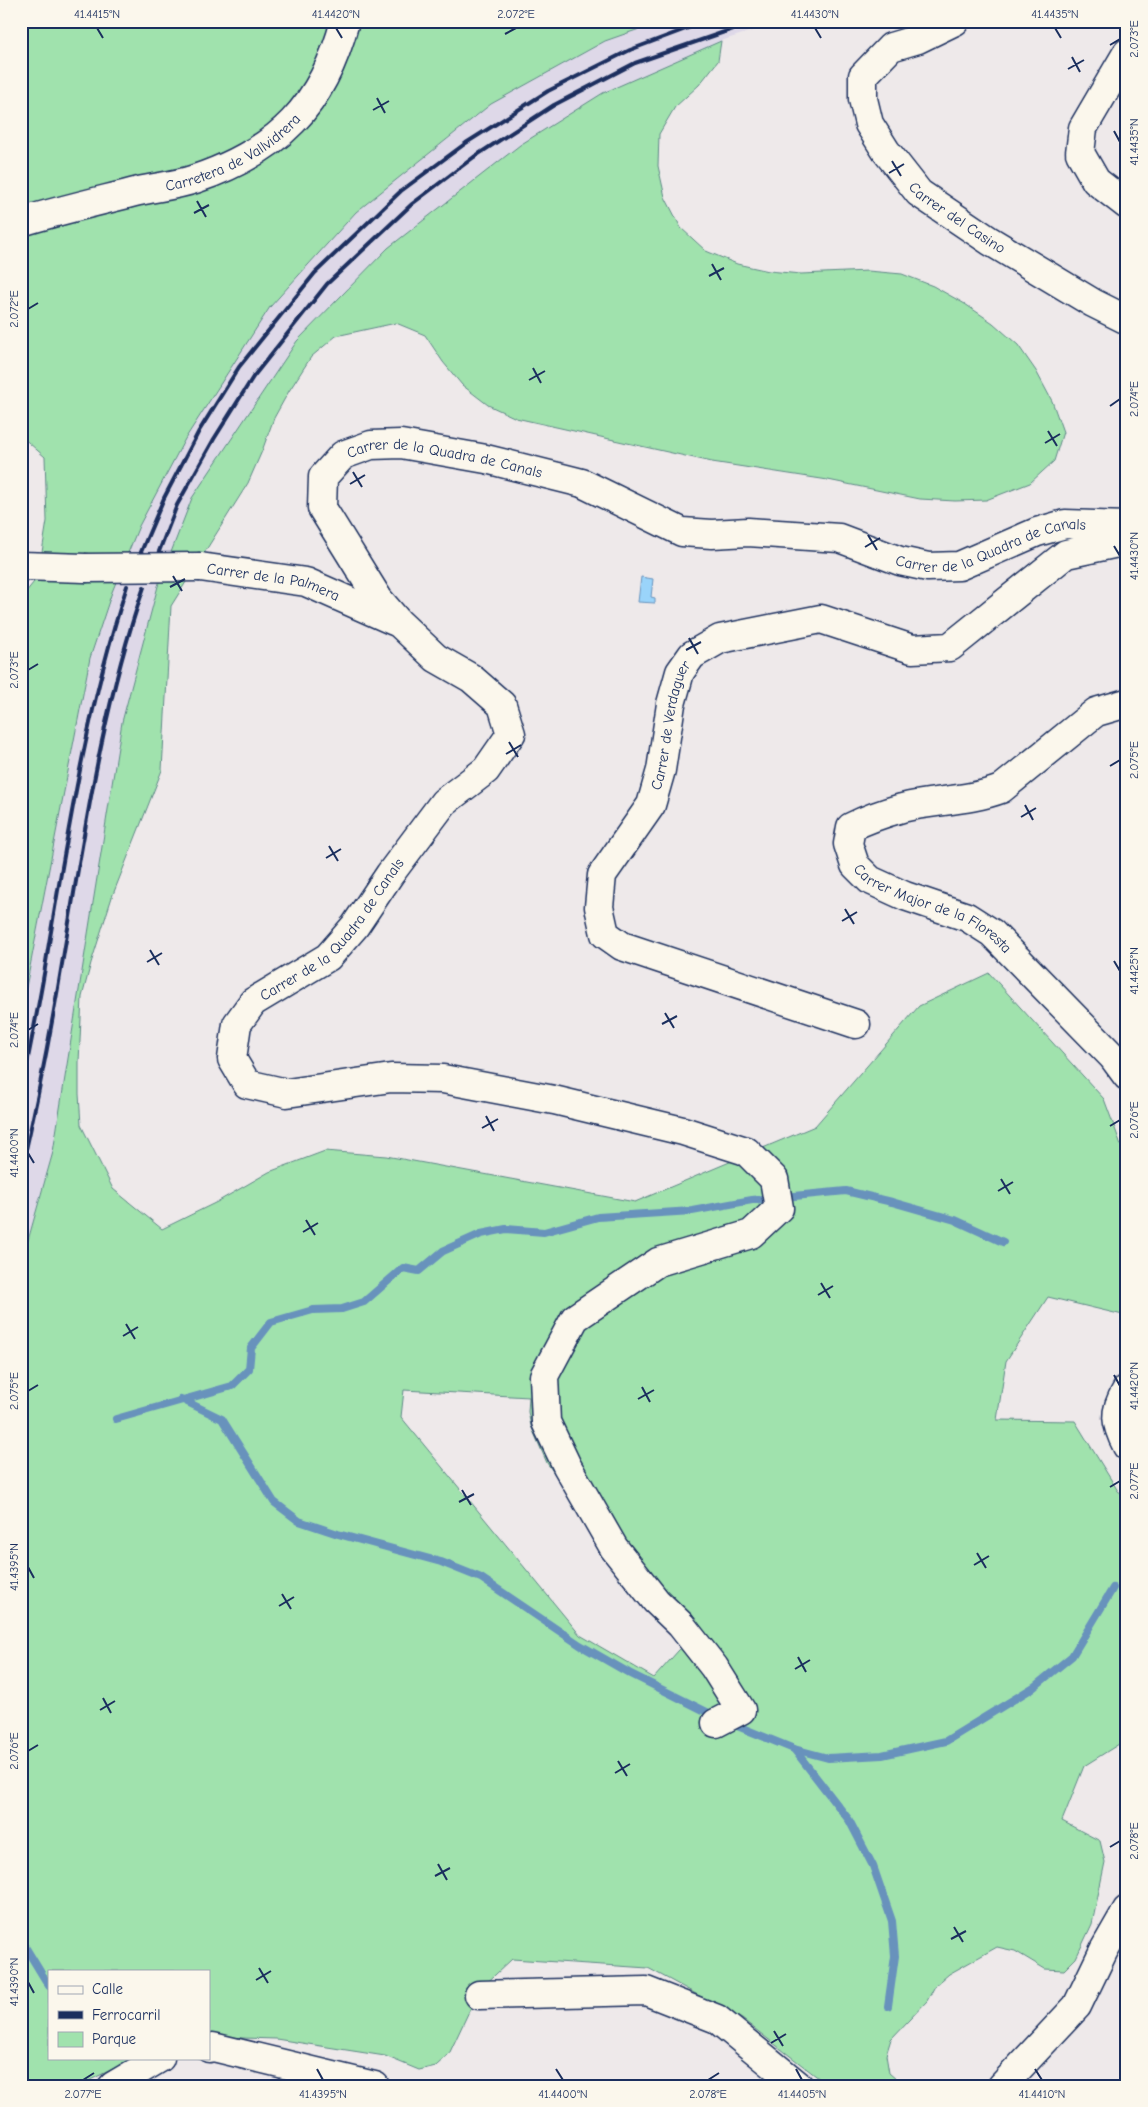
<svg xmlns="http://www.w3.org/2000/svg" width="1148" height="2107" viewBox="0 0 1148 2107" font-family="'Comic Neue',sans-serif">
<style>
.built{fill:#ded8e8}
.green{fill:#a0e2ad;stroke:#5e8886;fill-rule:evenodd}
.water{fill:#9ad4fa;stroke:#6792bc}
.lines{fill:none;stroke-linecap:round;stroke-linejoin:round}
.stream{stroke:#6792bc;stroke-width:8}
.minor-casing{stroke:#1b2f5e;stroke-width:31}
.secondary-casing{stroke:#1b2f5e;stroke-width:31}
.minor{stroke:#fbf7ec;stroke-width:28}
.secondary{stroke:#fbf7ec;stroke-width:28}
.rail{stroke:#1b2f5e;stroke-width:4}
.minor-bridge-casing{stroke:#1b2f5e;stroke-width:31;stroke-linecap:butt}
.minor-bridge{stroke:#fbf7ec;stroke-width:28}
.ticks{fill:none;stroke:#1b2f5e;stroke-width:2}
.labels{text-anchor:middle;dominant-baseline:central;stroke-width:4;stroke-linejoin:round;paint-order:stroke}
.street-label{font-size:15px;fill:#1b2f5e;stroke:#fbf7ec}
.neatline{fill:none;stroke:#1b2f5e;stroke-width:2}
.ticks-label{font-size:12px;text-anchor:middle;fill:#1b2f5e}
</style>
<rect width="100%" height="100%" fill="#eee9ea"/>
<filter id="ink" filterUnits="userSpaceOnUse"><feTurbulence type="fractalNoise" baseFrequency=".02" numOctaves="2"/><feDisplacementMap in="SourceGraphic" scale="10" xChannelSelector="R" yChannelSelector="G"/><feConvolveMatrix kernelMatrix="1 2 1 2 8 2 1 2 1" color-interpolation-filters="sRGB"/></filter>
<g filter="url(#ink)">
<path class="built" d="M 662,21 L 782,21 L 721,41 L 297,341 L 158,586 L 122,722 L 53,1152 L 21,1265 L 21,1013 L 90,658 L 112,592 L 139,526 L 185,439 L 270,307 L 356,212 L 491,104 L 605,41 Z"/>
<g class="green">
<path d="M 21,21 L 662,21 L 605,41 L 491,104 L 356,212 L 270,307 L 185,439 L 139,526 L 112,592 L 90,658 L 21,1013 L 21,598 L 38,577 L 47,521 L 45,457 L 21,436 Z"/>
<path d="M 721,41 L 718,61 L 699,85 L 675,107 L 659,134 L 658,166 L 665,197 L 681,228 L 706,251 L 737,264 L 769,271 L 801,274 L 868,271 L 902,274 L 933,286 L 965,304 L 993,323 L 1018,345 L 1036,371 L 1052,401 L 1063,432 L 1054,461 L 1030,483 L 986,500 L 955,501 L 920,499 L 828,480 L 712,462 L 516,418 L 488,405 L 462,385 L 443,362 L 425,335 L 396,323 L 336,336 L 311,357 L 289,391 L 274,418 L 262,451 L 248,483 L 171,606 L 162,770 L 112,897 L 91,963 L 82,997 L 79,1062 L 79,1094 L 81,1125 L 113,1189 L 162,1229 L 217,1202 L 269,1172 L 325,1151 L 386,1156 L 635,1202 L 815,1126 L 919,1006 L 989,973 L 1104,1099 L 1127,1161 L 1127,1316 L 1048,1297 L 1006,1361 L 997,1420 L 1075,1421 L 1118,1491 L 1127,1497 L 1127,1739 L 1084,1766 L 1062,1821 L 1100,1841 L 1105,1862 L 1092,1924 L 1076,1958 L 1064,1970 L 1045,1969 L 1015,1951 L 997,1947 L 949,1974 L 935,1986 L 927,2001 L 891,2039 L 886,2055 L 889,2073 L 904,2086 L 829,2086 L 742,2019 L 648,1968 L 512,1959 L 479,1990 L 449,2054 L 436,2066 L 419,2070 L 385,2056 L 276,2039 L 209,2037 L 209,1971 L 49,1971 L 49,2058 L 135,2058 L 78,2086 L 21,2086 L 21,1265 L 53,1152 L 122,722 L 158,586 L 192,498 L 297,341 L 388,248 L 520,145 L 603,93 ZM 404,1390 L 529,1397 L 528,1412 L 531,1426 L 547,1463 L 573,1500 L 687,1641 L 654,1678 L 580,1635 L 401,1417 Z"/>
</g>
<path class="water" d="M 641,577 L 653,579 L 651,597 L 655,598 L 655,603 L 638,602 Z"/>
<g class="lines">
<g class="stream">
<path d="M 181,1399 L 222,1419 L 274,1502 L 299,1521 L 338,1534 L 441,1562 L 481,1578 L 580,1645 L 629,1673 L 717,1717"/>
<path d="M 116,1419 L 232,1386 L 249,1369 L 251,1348 L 271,1322 L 313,1310 L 342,1309 L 364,1302 L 403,1268 L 419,1271 L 443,1251 L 481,1234 L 506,1229 L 544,1232 L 598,1217 L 692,1211 L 752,1200 L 846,1191 L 892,1202 L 955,1220 L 1003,1242"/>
<path d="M 730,1723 L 794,1749 L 828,1758 L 882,1755 L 946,1741 L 1034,1687 L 1072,1656 L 1113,1588"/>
<path d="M 794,1749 L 849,1820 L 873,1866 L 892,1921 L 895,1956 L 888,2006"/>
<path d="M 21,1940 L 49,1986"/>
</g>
<defs>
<g id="minor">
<path id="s1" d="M 955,21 L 918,39 L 891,47 L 863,76 L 863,99 L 869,124 L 886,151 L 919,193 L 990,241 L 1093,303 L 1127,320"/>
<path d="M 1127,53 L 1083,128 L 1080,153 L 1096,181 L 1127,205"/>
<path d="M 21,566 L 85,568"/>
<path id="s2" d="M 200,567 L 306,582 L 394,621"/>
<path id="s3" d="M 1127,703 L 1096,712 L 1001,789 C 969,801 935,800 902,808 C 884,813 867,819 851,827 L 848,844 L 855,865 L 870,880 L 905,896 L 967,917 L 992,933 L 1113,1057 L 1127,1076"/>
<path id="s4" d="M 856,1024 L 622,946 L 605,934 L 599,907 L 602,875 L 651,805 L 661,770 L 671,704 L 680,672 L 692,655 L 720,639 L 821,619 L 912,649 L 950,647 L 1066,554 L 1127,541"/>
<path d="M 1127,1389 C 1113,1412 1115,1423 1127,1446"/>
<path id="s5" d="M 716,1723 L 741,1710 L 714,1667 L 681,1625 L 656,1601 L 614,1548 L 567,1466 L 546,1422 L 544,1376 L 575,1318 L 658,1262 L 751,1234 L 779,1208 L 774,1179 L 746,1151 L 683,1131 L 554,1100 L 443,1079 L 391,1078 L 287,1093 L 247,1084 L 232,1059 L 237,1024 L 253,1002 L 328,957 L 355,926 L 390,874 L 444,802 L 486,770 L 511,734 L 502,705 L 471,678 L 436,658 L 398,622 L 379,600 L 322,508 L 323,477 L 343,455 L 371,445 L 401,444 L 486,459 L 582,483 L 682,532 L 712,534 L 748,532 L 839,538 L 900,561 L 928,567 L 959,566 L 1037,532 L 1065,524 L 1127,526"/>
<path d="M 479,1995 L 646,1991 L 717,2019 L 799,2086"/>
<path d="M 209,2048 L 213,2047 L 375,2086"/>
<path d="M 113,2086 L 160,2058"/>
<path d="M 1002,2086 L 1077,2006 L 1104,1950 L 1127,1910"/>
</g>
<g id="secondary">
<path id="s6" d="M 21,222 C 60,210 100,201 139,191 C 158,187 177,185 195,179 C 278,151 323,106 345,21"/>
</g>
</defs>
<use href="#minor" class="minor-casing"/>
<use href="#secondary" class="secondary-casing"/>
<use href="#minor" class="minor"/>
<use href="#secondary" class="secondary"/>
<g class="rail">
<path d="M 141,552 L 164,498 L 199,431 L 239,367 L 315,273 L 401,191 L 466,143 L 548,91 L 630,50 L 707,21"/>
<path d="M 158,554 L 177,505 L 214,439 L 253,377 L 327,284 L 412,204 L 474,157 L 554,105 L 635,63 L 756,21"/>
<path d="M 21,1094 C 30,1046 41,997 48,949 C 69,825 88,706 127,586"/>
<path d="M 21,1171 C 38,1099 52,1026 64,952 C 85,829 103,705 144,587"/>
</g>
<defs>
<path id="minor-bridge" d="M 85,568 L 200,567"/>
</defs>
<use href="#minor-bridge" class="minor-bridge-casing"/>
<use href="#minor-bridge" class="minor-bridge"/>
</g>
</g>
<path class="ticks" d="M 97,28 L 103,38M 336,28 L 342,38M 815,28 L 821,38M 1055,28 L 1061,38M 505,34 L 516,28M 1110,45 L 1120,39M 1072,57 L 1080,72M 1068,69 L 1084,60M 377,98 L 385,113M 373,110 L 389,101M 1114,131 L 1120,142M 892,161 L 901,176M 889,173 L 904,164M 197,201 L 206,217M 194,213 L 209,205M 712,264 L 721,280M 709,276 L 724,268M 28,309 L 38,303M 533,368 L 541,383M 529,380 L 545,371M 1110,406 L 1120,399M 1048,431 L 1057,446M 1045,443 L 1060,434M 353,472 L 362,487M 350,484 L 365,475M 868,535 L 877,550M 1114,546 L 1120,556M 865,547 L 880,538M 173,576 L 182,591M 170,587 L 185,579M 689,638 L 698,654M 686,650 L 701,642M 28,670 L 38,664M 509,742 L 518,757M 506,754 L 521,745M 1110,766 L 1120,760M 1025,805 L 1033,820M 1021,817 L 1036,808M 329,846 L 338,861M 326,858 L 341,849M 845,909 L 854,924M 842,921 L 857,912M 150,950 L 159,965M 1114,961 L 1120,971M 147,962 L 162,953M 665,1013 L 674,1028M 662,1024 L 677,1016M 28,1030 L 38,1024M 486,1116 L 494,1131M 1110,1126 L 1120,1120M 482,1128 L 498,1119M 28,1153 L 34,1163M 1001,1179 L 1010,1194M 998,1191 L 1013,1182M 306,1220 L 315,1235M 303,1232 L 318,1223M 821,1283 L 830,1298M 818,1295 L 833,1286M 126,1324 L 135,1339M 123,1336 L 138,1327M 1114,1375 L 1120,1386M 642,1387 L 650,1402M 28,1391 L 38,1385M 638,1399 L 654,1390M 1110,1487 L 1120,1481M 462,1490 L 471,1505M 459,1502 L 474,1494M 977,1553 L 986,1568M 974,1565 L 989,1556M 28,1567 L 34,1578M 282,1594 L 291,1609M 279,1606 L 294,1597M 798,1657 L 806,1672M 795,1669 L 810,1660M 103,1698 L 111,1713M 100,1710 L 115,1701M 28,1751 L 38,1745M 618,1761 L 627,1776M 615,1773 L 630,1764M 1110,1847 L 1120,1841M 438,1864 L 447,1880M 435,1876 L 450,1868M 954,1927 L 963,1942M 951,1939 L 966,1931M 259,1968 L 268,1983M 256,1980 L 271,1971M 28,1982 L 34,1993M 774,2031 L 783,2046M 771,2043 L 786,2034M 317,2069 L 323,2080M 556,2069 L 563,2080M 796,2069 L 802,2080M 1035,2069 L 1042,2080M 83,2080 L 94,2073M 708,2080 L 719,2073"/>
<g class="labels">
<g class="street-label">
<text stroke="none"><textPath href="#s6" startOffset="225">Carretera de Vallvidrera</textPath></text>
<text stroke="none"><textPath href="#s1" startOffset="289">Carrer del Casino</textPath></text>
<text stroke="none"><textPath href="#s5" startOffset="2240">Carrer de la Quadra de Canals</textPath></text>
<text stroke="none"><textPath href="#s5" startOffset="2810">Carrer de la Quadra de Canals</textPath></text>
<text stroke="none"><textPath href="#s2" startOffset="75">Carrer de la Palmera</textPath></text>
<text stroke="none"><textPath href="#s4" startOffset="495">Carrer de Verdaguer</textPath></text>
<text stroke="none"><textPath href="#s3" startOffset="440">Carrer Major de la Floresta</textPath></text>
<text stroke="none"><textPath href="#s5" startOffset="1505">Carrer de la Quadra de Canals</textPath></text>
</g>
</g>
<rect width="1148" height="2107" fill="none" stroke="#fbf7ec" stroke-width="55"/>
<rect x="48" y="1970" width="162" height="90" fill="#fbf7ec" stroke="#a1a7b3"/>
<rect x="58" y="1986" width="25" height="8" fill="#fbf7ec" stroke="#a1a7b3"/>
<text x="92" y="1994" font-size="15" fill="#1b2f5e">Calle</text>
<rect x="58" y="2011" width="25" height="8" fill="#1b2f5e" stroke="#a1a7b3"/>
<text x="92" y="2020" font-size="15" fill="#1b2f5e">Ferrocarril</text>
<rect x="58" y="2032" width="25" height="15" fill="#a0e2ad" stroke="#a1a7b3"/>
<text x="92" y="2044" font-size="15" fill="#1b2f5e">Parque</text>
<rect x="28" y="28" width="1092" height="2052" class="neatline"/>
<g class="ticks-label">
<text x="97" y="18">41.4415°N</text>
<text x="336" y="18">41.4420°N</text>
<text x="516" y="18">2.072°E</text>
<text x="815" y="18">41.4430°N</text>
<text x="1055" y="18">41.4435°N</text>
<text transform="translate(1134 39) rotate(-90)" y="4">2.073°E</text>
<text transform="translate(1134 142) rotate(-90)" y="4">41.4435°N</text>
<text transform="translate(14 309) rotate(-90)" y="4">2.072°E</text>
<text transform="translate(1134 399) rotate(-90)" y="4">2.074°E</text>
<text transform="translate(1134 556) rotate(-90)" y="4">41.4430°N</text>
<text transform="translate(14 670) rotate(-90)" y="4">2.073°E</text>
<text transform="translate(1134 760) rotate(-90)" y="4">2.075°E</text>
<text transform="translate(1134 971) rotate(-90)" y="4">41.4425°N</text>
<text transform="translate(14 1030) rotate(-90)" y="4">2.074°E</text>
<text transform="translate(1134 1120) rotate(-90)" y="4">2.076°E</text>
<text transform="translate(14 1153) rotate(-90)" y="4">41.4400°N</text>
<text transform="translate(1134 1386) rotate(-90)" y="4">41.4420°N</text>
<text transform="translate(14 1391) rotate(-90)" y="4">2.075°E</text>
<text transform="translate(1134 1481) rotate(-90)" y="4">2.077°E</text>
<text transform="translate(14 1567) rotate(-90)" y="4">41.4395°N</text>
<text transform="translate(14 1751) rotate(-90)" y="4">2.076°E</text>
<text transform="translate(1134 1841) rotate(-90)" y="4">2.078°E</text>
<text transform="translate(14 1982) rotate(-90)" y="4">41.4390°N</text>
<text x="83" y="2098">2.077°E</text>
<text x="323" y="2098">41.4395°N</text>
<text x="563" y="2098">41.4400°N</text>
<text x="708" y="2098">2.078°E</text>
<text x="802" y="2098">41.4405°N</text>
<text x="1042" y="2098">41.4410°N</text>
</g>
</svg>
